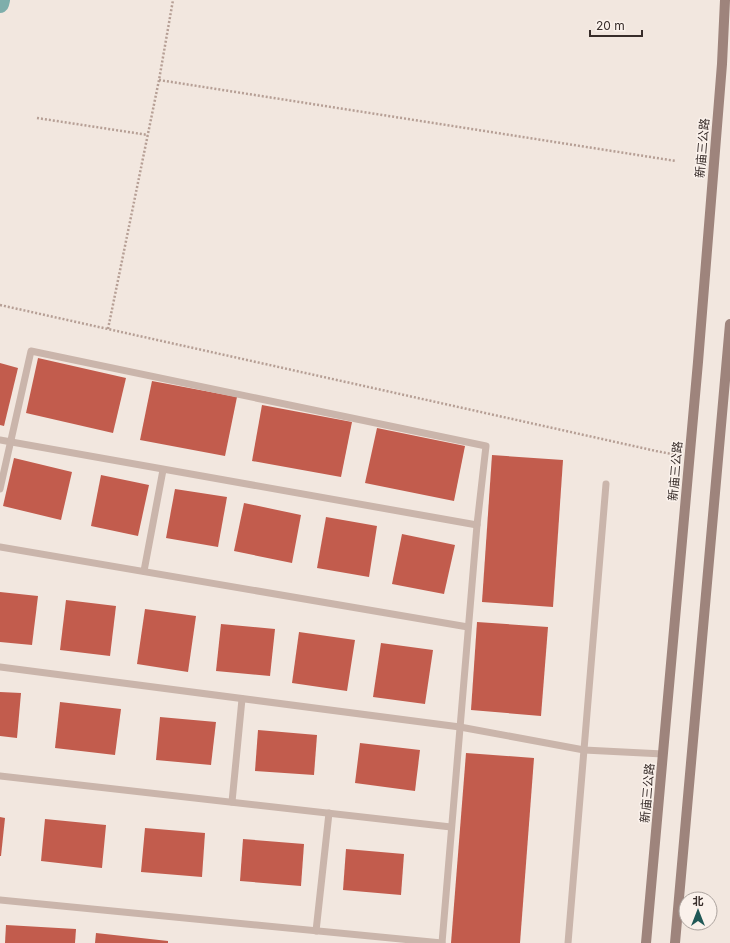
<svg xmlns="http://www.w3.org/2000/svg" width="730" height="943" viewBox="0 0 730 943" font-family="Inter,'Noto Sans SC',sans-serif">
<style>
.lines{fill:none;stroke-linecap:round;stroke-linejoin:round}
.canal{stroke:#7eaeab;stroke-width:18}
.building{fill:#c25c4d}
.path{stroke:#b69f95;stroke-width:2.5;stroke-dasharray:2 2;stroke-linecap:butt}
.service{stroke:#cab5ab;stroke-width:7}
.secondary{stroke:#9e847c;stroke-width:10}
.labels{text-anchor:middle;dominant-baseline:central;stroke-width:3;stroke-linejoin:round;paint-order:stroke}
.street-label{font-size:12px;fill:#382d2a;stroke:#faf1eb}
</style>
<rect width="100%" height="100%" fill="#f2e7df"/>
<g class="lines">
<path class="canal" d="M 0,4 L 1,0"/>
</g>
<g class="building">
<path d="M 38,358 L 126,378 L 113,433 L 26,413 Z"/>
<path d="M 0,363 L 18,368 L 4,426 L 0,425 Z"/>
<path d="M 152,381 L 237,397 L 225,456 L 140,440 Z"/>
<path d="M 262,405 L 352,422 L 341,477 L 252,461 Z"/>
<path d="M 377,428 L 465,446 L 454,501 L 365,483 Z"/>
<path d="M 492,455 L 563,460 L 553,607 L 482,602 Z"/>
<path d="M 14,458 L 72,472 L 61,520 L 3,506 Z"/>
<path d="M 101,475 L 149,485 L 138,536 L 91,526 Z"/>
<path d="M 175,489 L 227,497 L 218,547 L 166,538 Z"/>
<path d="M 244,503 L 301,515 L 292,563 L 234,551 Z"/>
<path d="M 326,517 L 377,526 L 369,577 L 317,568 Z"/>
<path d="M 402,534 L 455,545 L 444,594 L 392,584 Z"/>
<path d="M 0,592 L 38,596 L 32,645 L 0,642 Z"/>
<path d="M 66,600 L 116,606 L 110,656 L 60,650 Z"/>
<path d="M 145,609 L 196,616 L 188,672 L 137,664 Z"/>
<path d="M 477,622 L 548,627 L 541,716 L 471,710 Z"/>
<path d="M 221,624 L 275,629 L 270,676 L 216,671 Z"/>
<path d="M 299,632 L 355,640 L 347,691 L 292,683 Z"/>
<path d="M 381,643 L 433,650 L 425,704 L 373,697 Z"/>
<path d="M 0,692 L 21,693 L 17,738 L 0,736 Z"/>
<path d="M 60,702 L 121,709 L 115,755 L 55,748 Z"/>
<path d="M 160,717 L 216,722 L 211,765 L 156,760 Z"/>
<path d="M 258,730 L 317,735 L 314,775 L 255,771 Z"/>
<path d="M 360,743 L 420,750 L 415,791 L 355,783 Z"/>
<path d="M 466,753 L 534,758 L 520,943 L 451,943 Z"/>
<path d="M 0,817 L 5,818 L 1,856 L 0,856 Z"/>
<path d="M 45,819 L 106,825 L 102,868 L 41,861 Z"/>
<path d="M 145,828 L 205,833 L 202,877 L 141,872 Z"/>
<path d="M 243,839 L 304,844 L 301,886 L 240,881 Z"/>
<path d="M 346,849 L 404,854 L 401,895 L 343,890 Z"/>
<path d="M 6,925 L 76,929 L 75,943 L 5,943 Z"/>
<path d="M 96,933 L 168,941 L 168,943 L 95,943 Z"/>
</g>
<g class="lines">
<g class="path">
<path d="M 159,80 L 676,161"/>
<path d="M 37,118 L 148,135"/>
<path d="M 0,305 L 656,451 L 677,455"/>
<path d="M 108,329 L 159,80 L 173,0"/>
</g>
<g class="service">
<path d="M 0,440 L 477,525"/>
<path d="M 0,489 L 31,351 L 486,446 L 477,525 L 442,943"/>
<path d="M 0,547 L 468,627"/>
<path d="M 144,571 L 163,470"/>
<path d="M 0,667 L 460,727 L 584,750 L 663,754"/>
<path d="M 0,776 L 451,827"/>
<path d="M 232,802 L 242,699"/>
<path d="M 0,900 L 442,943"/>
<path d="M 316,931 L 329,813"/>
<path d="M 568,943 L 606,484"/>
</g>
<g class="secondary">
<path d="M 646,943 L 698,362 L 722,64 L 725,0"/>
<path d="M 675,943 L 730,324"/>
</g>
</g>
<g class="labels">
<g class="street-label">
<text transform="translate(702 148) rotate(-85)">新庙三公路</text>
<text transform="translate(675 471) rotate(-85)">新庙三公路</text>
<text transform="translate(647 793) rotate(-85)">新庙三公路</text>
</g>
</g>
<g transform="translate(698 911)"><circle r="19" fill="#faf1eb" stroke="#aca39e"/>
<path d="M0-3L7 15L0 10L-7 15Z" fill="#205856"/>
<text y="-6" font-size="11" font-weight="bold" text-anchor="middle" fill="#382d2a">北</text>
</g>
<path d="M590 30v6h52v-6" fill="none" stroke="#382d2a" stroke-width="2"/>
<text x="596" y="30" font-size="12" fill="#382d2a" stroke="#faf1eb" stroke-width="3" paint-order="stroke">20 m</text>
</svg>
